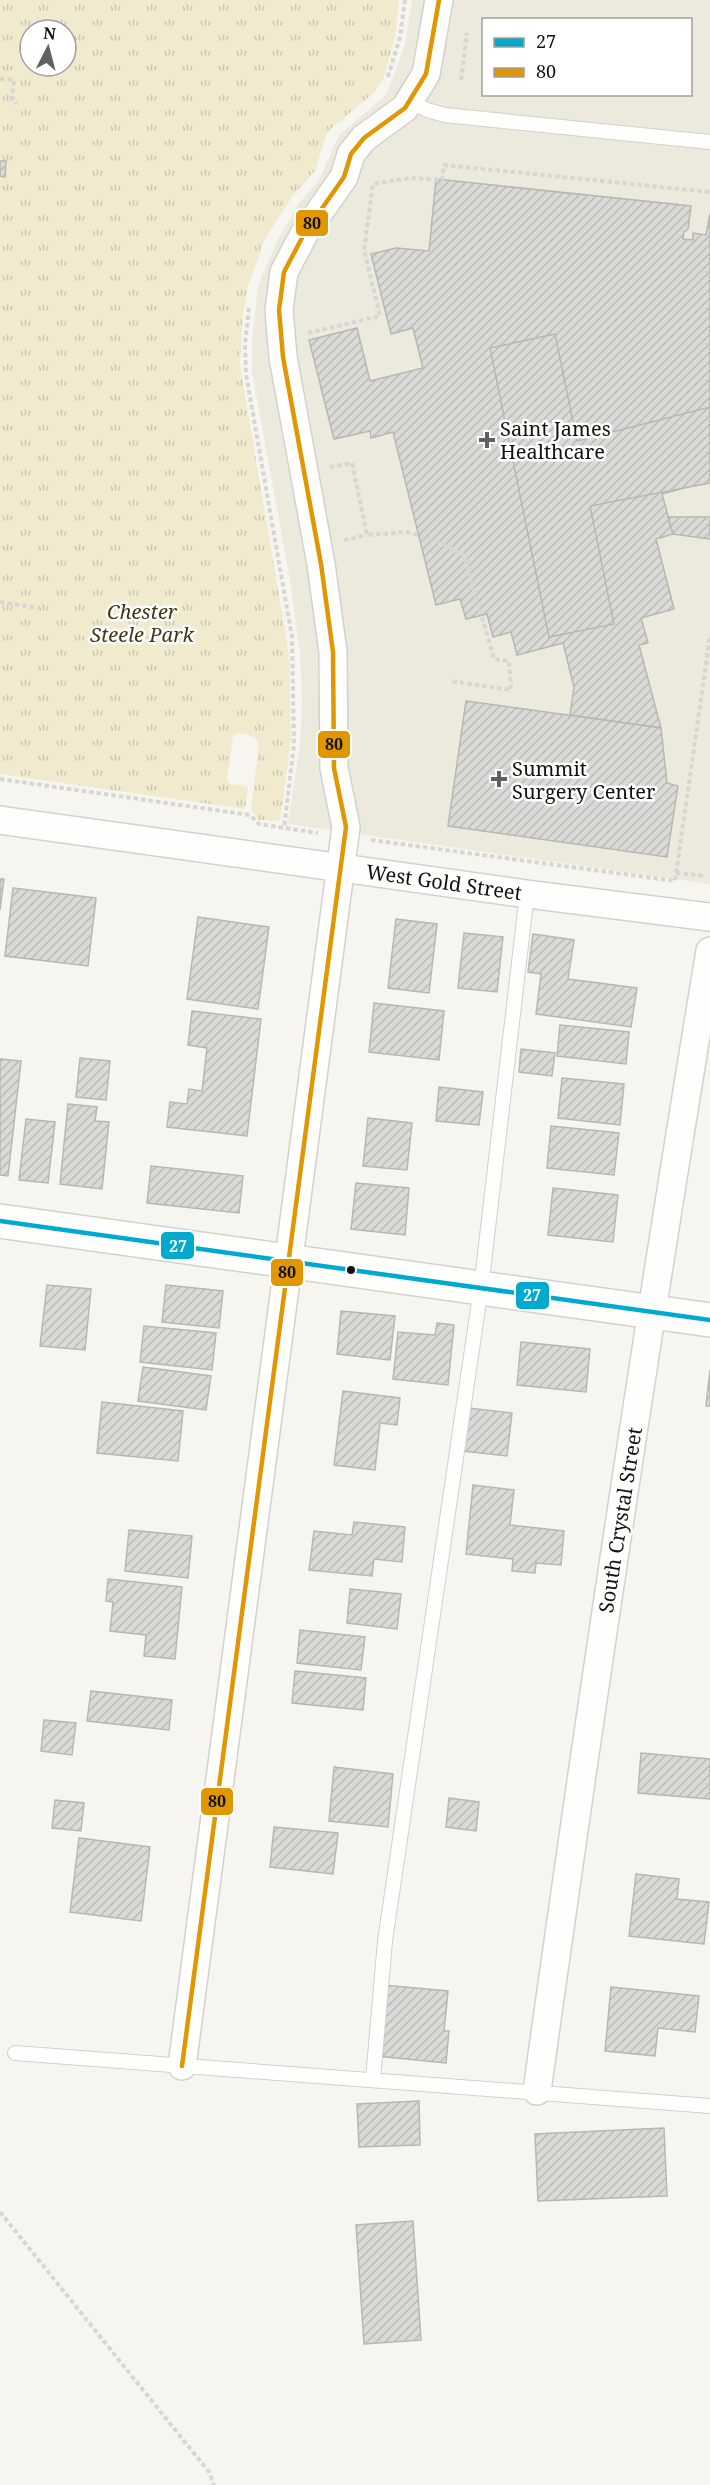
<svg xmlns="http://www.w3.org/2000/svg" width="710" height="2485" viewBox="0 0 710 2485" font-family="'Noto Serif',serif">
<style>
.built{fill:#ece9dd;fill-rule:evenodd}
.grass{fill:url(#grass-tufts);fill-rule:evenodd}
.building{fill:url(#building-hatch);stroke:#b8b7b3;stroke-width:1.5}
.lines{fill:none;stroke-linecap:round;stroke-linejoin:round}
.service-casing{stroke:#d2d1cd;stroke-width:16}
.minor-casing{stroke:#d2d1cd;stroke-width:30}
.tertiary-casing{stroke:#d2d1cd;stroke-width:36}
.path{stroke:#d6d6d3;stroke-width:4;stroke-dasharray:4.5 3;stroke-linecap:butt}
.service{stroke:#fefefd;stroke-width:14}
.minor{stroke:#fefefd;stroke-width:27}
.tertiary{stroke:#fefefd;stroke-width:33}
.bus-1-casing{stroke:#fff;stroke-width:9}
.bus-2-casing{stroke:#fff;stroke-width:9}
.bus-1{stroke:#00a9ce;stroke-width:4.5}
.bus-2{stroke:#e09701;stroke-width:4.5}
.poi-dot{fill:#62615c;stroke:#fff;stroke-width:2}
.bus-dot{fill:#12110d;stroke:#fff;stroke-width:2}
.labels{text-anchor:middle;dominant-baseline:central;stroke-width:5;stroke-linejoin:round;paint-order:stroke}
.poi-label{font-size:20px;fill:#12110d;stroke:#fff;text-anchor:start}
.park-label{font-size:20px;font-style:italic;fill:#3f3714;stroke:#fff}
.street-label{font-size:20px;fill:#12110d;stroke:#fff}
.line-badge{stroke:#fff;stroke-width:2}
.badge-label{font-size:16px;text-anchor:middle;font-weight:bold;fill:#fff}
.pale-badge-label{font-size:16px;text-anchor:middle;font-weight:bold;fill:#111}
</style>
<defs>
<pattern id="grass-tufts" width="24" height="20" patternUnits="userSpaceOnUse" patternTransform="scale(1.5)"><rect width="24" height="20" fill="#f1eace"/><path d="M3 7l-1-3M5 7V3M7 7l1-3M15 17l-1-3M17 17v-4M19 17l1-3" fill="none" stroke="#cec8b0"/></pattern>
<pattern id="building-hatch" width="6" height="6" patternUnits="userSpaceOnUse" patternTransform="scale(1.5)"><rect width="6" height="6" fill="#dadad6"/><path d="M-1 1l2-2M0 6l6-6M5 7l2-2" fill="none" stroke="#babab6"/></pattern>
</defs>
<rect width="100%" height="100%" fill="#f6f5f0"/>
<path class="built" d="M 412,0 L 710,0 L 710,884 L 288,824 L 300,744 L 302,701 L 300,653 L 290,580 L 252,372 L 252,341 L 258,286 L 276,243 L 299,203 L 318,182 L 339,135 L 384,97 L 388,91 L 405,45 ZM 484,20 L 690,20 L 690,94 L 484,94 Z"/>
<path class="grass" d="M 0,0 L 399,0 L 395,38 L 384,77 L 375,92 L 327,132 L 315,171 L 294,194 L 265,239 L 248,286 L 243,313 L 240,365 L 289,655 L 291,740 L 280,821 L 259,820 L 251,809 L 259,744 C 254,735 247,734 237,733 L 233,737 L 227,780 L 230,784 L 248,787 L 245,809 L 0,774 ZM 30,30 L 66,30 L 66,66 L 30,66 Z"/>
<g class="building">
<path d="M 0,161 L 6,161 L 5,177 L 0,176 Z"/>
<path d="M 436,179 L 691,206 L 688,229 L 684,232 L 683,239 L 693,240 L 693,233 L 706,235 L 710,214 L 710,481 L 662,494 L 673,534 L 656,539 L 674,609 L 641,618 L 648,643 L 639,645 L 661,728 L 570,715 L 574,687 L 563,643 L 517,655 L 511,632 L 493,637 L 487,614 L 466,619 L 460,599 L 436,605 L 393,432 L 371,438 L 370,431 L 334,439 L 309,340 L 357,328 L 370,381 L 423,368 L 413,328 L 391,334 L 371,254 L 396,248 L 429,251 Z"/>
<path d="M 555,334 L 577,441 L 710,407 L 710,483 L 590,506 L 614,624 L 549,637 L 490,348 Z"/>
<path d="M 668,517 L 710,517 L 710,539 L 673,534 Z"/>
<path d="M 466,701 L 661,728 L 667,783 L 678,786 L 667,857 L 448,826 Z"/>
<path d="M 0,879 L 4,879 L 0,910 Z"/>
<path d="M 13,888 L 96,898 L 88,966 L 5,956 Z"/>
<path d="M 198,917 L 269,927 L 258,1009 L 187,999 Z"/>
<path d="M 396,919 L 437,924 L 429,993 L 388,988 Z"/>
<path d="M 464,933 L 503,937 L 497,992 L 458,988 Z"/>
<path d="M 533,934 L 574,940 L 568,979 L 637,988 L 631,1027 L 536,1014 L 541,974 L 528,972 Z"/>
<path d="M 374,1003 L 444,1011 L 439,1060 L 369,1052 Z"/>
<path d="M 192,1011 L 261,1019 L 247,1136 L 167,1127 L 170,1102 L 187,1104 L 189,1089 L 202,1091 L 207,1048 L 188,1045 Z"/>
<path d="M 560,1025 L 629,1032 L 626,1064 L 557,1056 Z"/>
<path d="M 521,1049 L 555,1053 L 552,1076 L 519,1072 Z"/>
<path d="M 80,1058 L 110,1061 L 106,1100 L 76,1097 Z"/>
<path d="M 0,1059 L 21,1061 L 8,1176 L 0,1175 Z"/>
<path d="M 562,1078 L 624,1084 L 620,1125 L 558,1118 Z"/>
<path d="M 439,1087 L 483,1092 L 479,1125 L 436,1121 Z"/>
<path d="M 68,1104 L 97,1107 L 95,1121 L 109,1122 L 102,1189 L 60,1184 Z"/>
<path d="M 368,1118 L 412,1123 L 407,1170 L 363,1166 Z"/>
<path d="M 26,1119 L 55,1122 L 48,1183 L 19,1180 Z"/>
<path d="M 551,1126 L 619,1133 L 614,1175 L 547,1168 Z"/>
<path d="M 151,1166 L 243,1176 L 239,1213 L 147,1203 Z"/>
<path d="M 356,1183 L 409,1188 L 405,1235 L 351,1229 Z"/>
<path d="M 553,1188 L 618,1195 L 613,1242 L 548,1235 Z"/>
<path d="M 47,1285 L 91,1289 L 85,1350 L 40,1346 Z"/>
<path d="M 166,1285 L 223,1291 L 219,1328 L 162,1322 Z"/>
<path d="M 341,1311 L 395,1316 L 390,1360 L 337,1354 Z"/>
<path d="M 437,1323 L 454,1325 L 448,1385 L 393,1379 L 398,1332 L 435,1335 Z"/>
<path d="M 144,1326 L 216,1333 L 212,1370 L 140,1362 Z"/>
<path d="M 521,1342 L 590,1349 L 586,1392 L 517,1385 Z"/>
<path d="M 143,1367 L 211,1376 L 206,1410 L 138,1401 Z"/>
<path d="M 710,1370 L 710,1406 L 706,1406 Z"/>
<path d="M 343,1391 L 400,1398 L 397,1425 L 380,1423 L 375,1470 L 334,1465 Z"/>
<path d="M 102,1402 L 183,1411 L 178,1461 L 97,1453 Z"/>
<path d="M 468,1408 L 512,1413 L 507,1456 L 463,1451 Z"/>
<path d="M 473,1485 L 514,1490 L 510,1525 L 564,1531 L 561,1565 L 536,1563 L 535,1573 L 512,1571 L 513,1559 L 466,1554 Z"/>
<path d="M 354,1522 L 405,1527 L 402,1562 L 374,1559 L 372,1576 L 309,1570 L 314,1531 L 352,1535 Z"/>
<path d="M 129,1530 L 192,1536 L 188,1578 L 125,1571 Z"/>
<path d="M 108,1579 L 182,1587 L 175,1659 L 144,1656 L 146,1635 L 110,1631 L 113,1602 L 106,1601 Z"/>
<path d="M 350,1589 L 401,1594 L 397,1629 L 347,1623 Z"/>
<path d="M 300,1630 L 365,1637 L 361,1670 L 297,1663 Z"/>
<path d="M 295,1671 L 366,1678 L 363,1710 L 292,1703 Z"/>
<path d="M 91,1691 L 172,1700 L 169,1730 L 87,1721 Z"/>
<path d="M 44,1720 L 76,1723 L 72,1755 L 41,1751 Z"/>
<path d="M 641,1753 L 710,1759 L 710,1799 L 638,1793 Z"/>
<path d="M 334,1767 L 393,1774 L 388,1827 L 329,1821 Z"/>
<path d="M 449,1798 L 479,1802 L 476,1831 L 446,1827 Z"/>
<path d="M 55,1800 L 84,1803 L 81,1831 L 52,1828 Z"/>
<path d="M 274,1827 L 338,1833 L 333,1874 L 270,1867 Z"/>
<path d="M 79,1838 L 150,1847 L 141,1921 L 70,1912 Z"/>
<path d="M 636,1874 L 679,1879 L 677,1899 L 709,1902 L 704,1944 L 629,1936 Z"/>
<path d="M 383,1985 L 448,1991 L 444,2031 L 449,2031 L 446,2063 L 376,2056 Z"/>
<path d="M 611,1987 L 699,1996 L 695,2032 L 658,2028 L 655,2056 L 605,2051 Z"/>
<path d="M 419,2101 L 420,2145 L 359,2147 L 357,2104 Z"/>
<path d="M 664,2128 L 667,2196 L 538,2201 L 535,2134 Z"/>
<path d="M 413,2221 L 421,2340 L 364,2344 L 356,2225 Z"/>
</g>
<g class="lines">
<defs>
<g id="service">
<path d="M 409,100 L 427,110 L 445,115 L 710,142"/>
<path d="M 15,2053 L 710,2106"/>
<path d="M 373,2079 L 385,1941 L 481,1288 L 527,894"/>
</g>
<g id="minor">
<path d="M 0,820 L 527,894 L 710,917"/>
<path d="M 182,2066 L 346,827 L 334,768 L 333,652 L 321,564 L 283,357 L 279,310 L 284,272 L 304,234 L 344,177 L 351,154 L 364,138 L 405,108 L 426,74 L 439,0"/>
<path d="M 537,2091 C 590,1710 647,1330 710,951"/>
</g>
<path id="tertiary" d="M 0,1221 L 710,1320"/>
</defs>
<use href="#service" class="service-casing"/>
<use href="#minor" class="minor-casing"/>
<use href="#tertiary" class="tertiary-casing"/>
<g class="path">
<path d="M 388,77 L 400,37 L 405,0"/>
<path d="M 0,79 L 14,80 L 12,97 L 16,104"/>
<path d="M 461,80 L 467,33"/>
<path d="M 249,308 L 245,344 L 246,374 L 292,637 L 294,744 L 284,828"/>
<path d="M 308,333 L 380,316 L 364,250 L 373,184 L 410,178 L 442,180 L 444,165 L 710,192"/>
<path d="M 330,467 L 352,463 L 367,535 L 406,532 L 435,540 L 465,556 L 494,659 L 509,661 L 511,690 L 450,681"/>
<path d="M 344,540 L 367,535"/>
<path d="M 0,602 L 38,608"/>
<path d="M 0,779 L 250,815 L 259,824 L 318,833"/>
<path d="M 371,840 L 675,881 L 710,636"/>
<path d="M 676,873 L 705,876"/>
<path d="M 0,2212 L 209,2472 L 214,2485"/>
</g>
<use href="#service" class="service"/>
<use href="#minor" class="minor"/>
<use href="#tertiary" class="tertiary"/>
<defs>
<path id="bus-1" d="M 0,1221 L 710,1320"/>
<path id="bus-2" d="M 182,2066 L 346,827 L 334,768 L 333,652 L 321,564 L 283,357 L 279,310 L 284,272 L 304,234 L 344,177 L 351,154 L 364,138 L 405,108 L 426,74 L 439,0"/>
</defs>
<use href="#bus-1" class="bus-1-casing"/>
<use href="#bus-2" class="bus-2-casing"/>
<use href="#bus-1" class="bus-1"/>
<use href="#bus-2" class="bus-2"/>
</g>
<g class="poi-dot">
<path d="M484 431h6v6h6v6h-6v6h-6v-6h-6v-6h6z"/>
<path d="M496 770h6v6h6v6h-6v6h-6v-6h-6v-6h6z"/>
</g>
<circle class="bus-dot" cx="351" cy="1270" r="5"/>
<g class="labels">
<g class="poi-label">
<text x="500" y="428">Saint James<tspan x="500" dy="23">Healthcare</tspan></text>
<text x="512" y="768">Summit<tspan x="512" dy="23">Surgery Center</tspan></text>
</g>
<g class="park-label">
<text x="142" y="611">Chester<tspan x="142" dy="23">Steele Park</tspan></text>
</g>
<g class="street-label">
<text transform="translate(444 882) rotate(8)">West Gold Street</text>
<text transform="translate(620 1520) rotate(-81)">South Crystal Street</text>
</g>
</g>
<g class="line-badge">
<rect x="295" y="209" width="34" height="28" rx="6" fill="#e09701"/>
<rect x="317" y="730" width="34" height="29" rx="6" fill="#e09701"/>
<rect x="160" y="1231" width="35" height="29" rx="6" fill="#00a9ce"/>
<rect x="270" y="1258" width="34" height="29" rx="6" fill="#e09701"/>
<rect x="515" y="1281" width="35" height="29" rx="6" fill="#00a9ce"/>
<rect x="200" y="1787" width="34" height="29" rx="6" fill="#e09701"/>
</g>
<g class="badge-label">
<text x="178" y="1252">27</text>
<text x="532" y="1301">27</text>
</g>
<g class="pale-badge-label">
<text x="312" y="229">80</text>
<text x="334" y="750">80</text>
<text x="287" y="1278">80</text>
<text x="217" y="1807">80</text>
</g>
<rect x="482" y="18" width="210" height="78" fill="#ffffff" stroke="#a0a09e" stroke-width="1.5"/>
<rect x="494" y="38" width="30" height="9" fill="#00a9ce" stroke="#a0a09e" stroke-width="1.5"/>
<text x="536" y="48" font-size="18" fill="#12110d">27</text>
<rect x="494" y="68" width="30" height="9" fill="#e09701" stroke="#a0a09e" stroke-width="1.5"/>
<text x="536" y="78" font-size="18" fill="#12110d">80</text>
<g transform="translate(48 48) rotate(6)"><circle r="28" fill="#ffffff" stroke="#a0a09e" stroke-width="1.5"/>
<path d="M0-4.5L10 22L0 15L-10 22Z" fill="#62615c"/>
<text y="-9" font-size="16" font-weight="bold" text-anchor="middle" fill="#12110d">N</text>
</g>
</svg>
